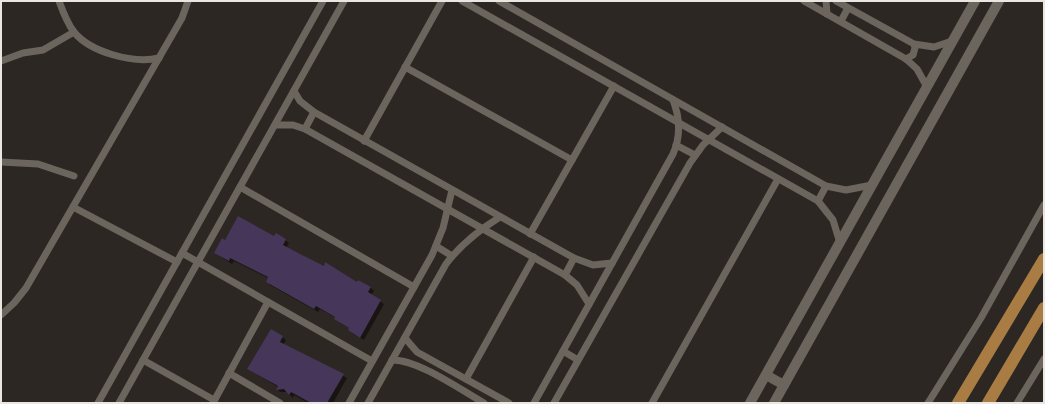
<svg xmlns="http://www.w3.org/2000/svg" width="1045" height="404" viewBox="0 0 1045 404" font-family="'IBM Plex Serif',serif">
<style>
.shadow{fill:#0007}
.building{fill:#45365a}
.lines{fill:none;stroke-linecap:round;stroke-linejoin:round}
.street{stroke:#6b655e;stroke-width:7}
.secondary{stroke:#6b655e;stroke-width:10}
.primary{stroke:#a87c43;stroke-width:12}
</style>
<rect width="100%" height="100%" fill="#2c2722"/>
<g class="shadow">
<path d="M 276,234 L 289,243 L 286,248 L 358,283 L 370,287 L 374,291 L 371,295 L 384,304 L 364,340 L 353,334 L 350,329 L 339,322 L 336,318 L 320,309 L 318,312 L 270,285 L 267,281 L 268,278 L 234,261 L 232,264 L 215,253 L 225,241 L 275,237 Z"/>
<path d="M 282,337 L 286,340 L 283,345 L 347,378 L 333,403 L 308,403 L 294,395 L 293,398 L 287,392 L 280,392 L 277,389 L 278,387 L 248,369 Z"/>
</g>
<g class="building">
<path d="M 238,216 L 274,236 L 276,233 L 286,239 L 283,245 L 300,254 L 324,266 L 325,262 L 357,282 L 358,280 L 371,287 L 368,292 L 381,300 L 360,338 L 348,330 L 349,328 L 334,319 L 335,317 L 316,306 L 314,309 L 266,282 L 268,277 L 230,258 L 229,261 L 214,253 L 222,238 L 225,240 Z"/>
<path d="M 271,329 L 283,336 L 280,342 L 344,374 L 327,403 L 311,403 L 291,392 L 289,395 L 284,389 L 276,390 L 278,386 L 247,369 Z"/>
</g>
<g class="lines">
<g class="street">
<path d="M 59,1 C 63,12 67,23 74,32 C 90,52 133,64 159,58"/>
<path d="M 462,1 L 818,201 L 833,220 L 840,243"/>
<path d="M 499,1 L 826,186 L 846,190 L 872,185"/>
<path d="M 804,1 L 906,59 L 917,69 L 927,87"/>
<path d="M 826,1 L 827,14"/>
<path d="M 836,1 L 914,44 L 934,47 L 952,41"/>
<path d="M 841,21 L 848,8"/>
<path d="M 906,59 L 913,55 L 915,48 L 914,44"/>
<path d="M 1,61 L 23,53 L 43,50 L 74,32"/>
<path d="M 405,67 L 572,160"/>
<path d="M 294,91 L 300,101 L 314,112 L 574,258 L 593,265 L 612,263"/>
<path d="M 275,125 L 293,125 L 305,129 L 565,275 L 577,285 L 589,304"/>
<path d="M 305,129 L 314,112"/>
<path d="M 364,141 L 442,1"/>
<path d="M 676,145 L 695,155"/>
<path d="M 1,162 L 38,164 L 74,176"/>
<path d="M 240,187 L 414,287"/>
<path d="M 818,201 L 826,186"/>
<path d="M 73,207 L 177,262"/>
<path d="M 530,234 L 614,86"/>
<path d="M 436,246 L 452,256"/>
<path d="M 182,253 L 372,361"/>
<path d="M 565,275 L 574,258"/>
<path d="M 1,315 L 14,303 L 26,288 L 182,18 L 188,1"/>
<path d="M 405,338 L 417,352 L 509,403"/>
<path d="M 563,351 L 578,360"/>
<path d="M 143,360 L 214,400"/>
<path d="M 392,360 C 417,359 461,390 484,403"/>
<path d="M 229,373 L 280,403"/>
<path d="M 466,379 L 534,257"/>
<path d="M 98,403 L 323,1"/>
<path d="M 119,403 L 344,1"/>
<path d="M 213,403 L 268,302"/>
<path d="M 349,403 L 432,255 L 443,228 L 452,190"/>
<path d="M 368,403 L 446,264 C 461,244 479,230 500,217"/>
<path d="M 534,403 L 673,154 C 681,136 680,118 673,100"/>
<path d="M 554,403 L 690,163 L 703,145 L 722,127"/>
<path d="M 652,403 L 778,179"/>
<path d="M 928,403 L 981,318 L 1044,205"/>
<path d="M 1017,403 L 1044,359"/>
</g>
<g class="secondary">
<path d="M 766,375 L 784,385"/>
<path d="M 750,403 L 975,1"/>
<path d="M 774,403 L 999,1"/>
</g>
<g class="primary">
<path d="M 958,403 L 1044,259"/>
<path d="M 988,403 L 1044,308"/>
</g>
</g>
<rect width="1045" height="404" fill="none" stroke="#eae6e2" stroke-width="4"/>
</svg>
